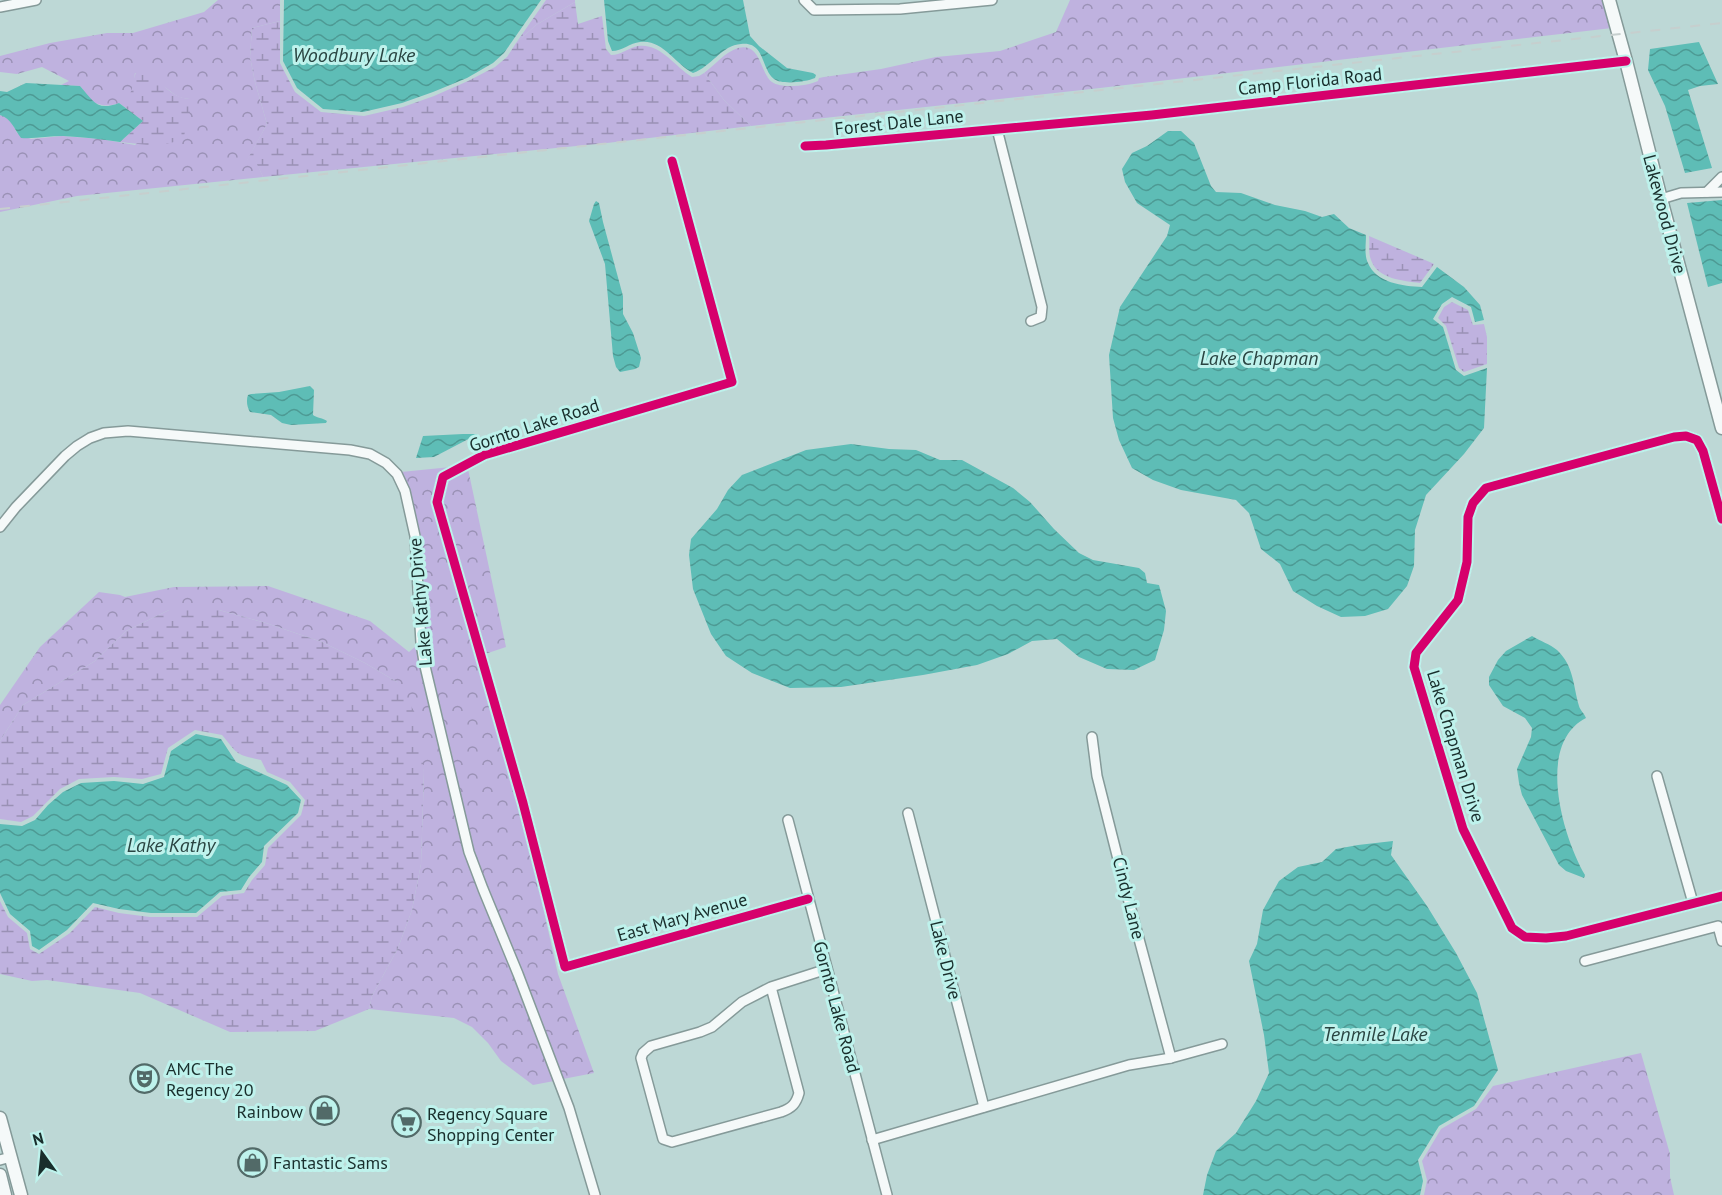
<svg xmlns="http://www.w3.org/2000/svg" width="1722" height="1195" viewBox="0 0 1722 1195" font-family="'PT Sans',sans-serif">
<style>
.forest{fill:url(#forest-crowns)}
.wetland{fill:url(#wetland-marsh)}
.water{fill:url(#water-waves)}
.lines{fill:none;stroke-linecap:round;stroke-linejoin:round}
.minor-casing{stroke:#859a99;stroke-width:12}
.tertiary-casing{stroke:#859a99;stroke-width:15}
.minor{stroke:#f5f9f9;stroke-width:9}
.tertiary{stroke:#f5f9f9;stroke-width:12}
.rail{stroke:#c6cfce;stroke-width:2;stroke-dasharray:10 10;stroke-linecap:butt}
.cycleway-casing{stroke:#bef2ec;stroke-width:13}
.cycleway{stroke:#d6006c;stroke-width:9}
.labels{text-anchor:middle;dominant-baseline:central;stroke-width:6;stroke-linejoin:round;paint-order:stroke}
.street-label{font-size:18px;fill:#192e2c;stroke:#bef2ec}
.poi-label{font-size:18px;fill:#192e2c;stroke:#bef2ec;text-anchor:start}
.water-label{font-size:20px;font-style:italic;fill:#2a4542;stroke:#bef2ec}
</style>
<defs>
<pattern id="forest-crowns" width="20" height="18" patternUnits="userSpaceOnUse" patternTransform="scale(1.5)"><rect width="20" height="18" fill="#bfb2df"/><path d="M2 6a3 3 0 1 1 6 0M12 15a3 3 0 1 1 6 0" fill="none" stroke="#9a91b5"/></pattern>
<pattern id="wetland-marsh" width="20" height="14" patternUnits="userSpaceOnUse" patternTransform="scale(1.5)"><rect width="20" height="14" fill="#bfb2df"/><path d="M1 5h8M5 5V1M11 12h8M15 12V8" fill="none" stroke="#9a91b5"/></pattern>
<pattern id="water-waves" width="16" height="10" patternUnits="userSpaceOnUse" patternTransform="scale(1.5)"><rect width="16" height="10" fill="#5ebdb6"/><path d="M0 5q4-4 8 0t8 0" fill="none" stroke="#4d9a94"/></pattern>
</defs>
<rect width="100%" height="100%" fill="#bdd8d6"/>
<g class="forest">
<path d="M 218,0 L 280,0 L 280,21 L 252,28 L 250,57 L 255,82 L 267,124 L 247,161 L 255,159 L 263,177 L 77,196 L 0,212 L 0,115 C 10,118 13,124 17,133 L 31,139 L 62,136 L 101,139 L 135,145 L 190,99 C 175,98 174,93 163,86 C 154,81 144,78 135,73 C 134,80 134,87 131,93 C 125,106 103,109 92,101 C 87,98 84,90 80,86 L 61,85 L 69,81 L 42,67 L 17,74 L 0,72 L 0,56 L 50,43 L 107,33 L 133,33 L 204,12 Z"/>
<path d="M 546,0 L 575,0 L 575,2 L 536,25 L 516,43 Z"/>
<path d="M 1070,0 L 1604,0 L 1612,28 L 1100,88 L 751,126 L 724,100 L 704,73 C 715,65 725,52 738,48 C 761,42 760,73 772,82 C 782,89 807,86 818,81 L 819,78 L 824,77 L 881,69 L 936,57 L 1000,51 L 1056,32 Z"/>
<path d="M 451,467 L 441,473 L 433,501 L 519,804 L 541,892 L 542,903 L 558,974 L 594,1073 L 563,1079 L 520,967 L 487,887 L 474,851 L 428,661 L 418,524 L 409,490 L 401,472 Z"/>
<path d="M 468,469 L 506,647 L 485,654 L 442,502 L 447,481 Z"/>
<path d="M 268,586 L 370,621 L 409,652 L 417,645 L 423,682 L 465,854 L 479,891 L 514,975 L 554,1081 L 533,1085 L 501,1061 L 488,1043 L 472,1027 L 454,1018 L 369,1009 L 372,996 L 398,948 L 412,910 L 421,864 L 424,772 L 397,682 L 365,663 L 322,642 L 266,623 L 219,610 L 169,610 L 126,631 L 95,661 L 23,705 L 0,741 L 0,705 L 40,647 L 99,592 L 120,595 L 125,597 L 174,587 Z"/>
<path d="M 1641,1053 L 1670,1154 L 1670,1177 L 1674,1195 L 1424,1195 L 1427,1180 L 1422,1161 L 1441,1129 L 1476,1109 L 1493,1086 Z"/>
</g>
<g class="wetland">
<path d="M 575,2 L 578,24 L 602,16 L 606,49 L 611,55 C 621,55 628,48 638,46 C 661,43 675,67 692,77 L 699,76 L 704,73 L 724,100 L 751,126 L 607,143 L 263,177 L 255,160 L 246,162 L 267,124 L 255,82 L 250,57 L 252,28 L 280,21 L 280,63 L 295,92 L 321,112 L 364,116 L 403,107 L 434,96 L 468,81 L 495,67 L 507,57 L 516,43 L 536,25 Z"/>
<path d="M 147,68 C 162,81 168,97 190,99 L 192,103 L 183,140 L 156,146 L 120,142 L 143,121 L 119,103 C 138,93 129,83 138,69 Z"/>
<path d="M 1369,236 L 1432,263 L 1434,264 L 1420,283 C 1404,281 1377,279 1371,260 C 1368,253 1370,244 1369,236 Z"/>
<path d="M 1452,302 L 1468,310 L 1473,325 L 1484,324 L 1487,337 L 1487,364 L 1464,372 L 1459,368 L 1446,326 L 1438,318 L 1444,307 Z"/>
<path d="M 169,610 L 219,610 L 266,623 L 322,642 L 365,663 L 397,682 L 418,718 L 424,772 L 421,864 L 412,910 L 398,948 L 372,996 L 369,1009 L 315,1031 L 230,1032 L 140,993 L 47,980 L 32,981 L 0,974 L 0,901 L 8,917 L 27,933 L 30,949 L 39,954 L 70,933 L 95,907 L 119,913 L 150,917 L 197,917 L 222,896 L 244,893 L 252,880 L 265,865 L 268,848 L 301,815 L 305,800 L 290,782 L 267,772 L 261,760 C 234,754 239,755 222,735 L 195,730 L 168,748 L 161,774 L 142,779 L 114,777 L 79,779 L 60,789 L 33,816 L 21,822 L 0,819 L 0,741 L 23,705 L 95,661 L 126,631 Z"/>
</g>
<g class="water">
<path d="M 284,0 L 541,0 L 504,53 L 493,63 L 467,78 L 433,92 L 402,103 L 363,112 L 323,109 L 297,88 L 283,61 Z"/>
<path d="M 604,0 L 743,0 L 750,36 L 759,46 L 787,68 L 813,73 L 816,75 L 815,78 C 806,82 782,85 774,79 C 761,69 765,41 741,44 C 722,45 711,67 693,73 C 675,64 663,39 640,42 C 630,43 622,51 612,51 L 608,41 Z"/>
<path d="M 1699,42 L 1718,84 L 1700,86 L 1688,90 L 1712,168 L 1685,173 L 1665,106 L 1648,70 L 1650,49 Z"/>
<path d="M 26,83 L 80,86 C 93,100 96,112 119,103 L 143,121 L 120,142 C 101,139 82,137 63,136 C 49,136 35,139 21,138 C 14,129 12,119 0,115 L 0,91 L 7,92 Z"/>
<path d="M 1168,131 L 1181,131 L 1194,143 L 1211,186 L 1216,192 L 1241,193 L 1275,205 L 1305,211 L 1322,217 L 1334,214 L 1349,228 L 1366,235 C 1366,244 1364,255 1368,263 C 1376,283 1403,286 1422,287 L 1437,267 L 1464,287 L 1480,305 L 1484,320 L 1475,322 L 1471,307 L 1452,297 L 1442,304 L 1433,319 L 1443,327 L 1456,370 L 1464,376 L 1487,368 L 1484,428 L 1464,454 L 1426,495 L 1415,530 L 1414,566 L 1407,586 L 1388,609 L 1365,616 L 1341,617 L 1317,606 L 1293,591 L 1280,564 L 1261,549 L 1249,513 L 1236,500 L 1181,490 L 1153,480 L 1132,468 L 1119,440 L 1113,418 L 1109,355 L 1120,307 L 1167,236 L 1170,225 L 1137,203 L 1125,182 L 1122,169 L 1132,153 L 1147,146 Z"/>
<path d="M 1722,200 L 1722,283 L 1708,287 L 1687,203 Z"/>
<path d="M 596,201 L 599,203 L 603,222 L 623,296 L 623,314 L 633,333 L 641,358 L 639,367 L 635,369 L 620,372 L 616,367 L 613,356 L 605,264 L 589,221 L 594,204 Z"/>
<path d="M 310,386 L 314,390 L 313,415 C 317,418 323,418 327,421 L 326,423 L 291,425 L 282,423 L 271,415 L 250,412 C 247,407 246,400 248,395 L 251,394 L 279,392 Z"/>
<path d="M 463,434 L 478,434 L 434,457 L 416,458 L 423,436 Z"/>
<path d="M 851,444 L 889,449 L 916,450 L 940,460 L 962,460 L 1013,488 L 1030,502 L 1054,529 L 1079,553 L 1093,560 L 1139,568 L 1145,573 L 1147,583 L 1159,585 L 1166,611 L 1164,630 L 1155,660 L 1134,670 L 1107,669 L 1079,657 L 1057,639 L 1032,641 L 1008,654 L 977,665 L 923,675 L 841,687 L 790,688 L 752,673 L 726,656 L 711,634 L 693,589 L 689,555 L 691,539 L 717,509 L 728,490 L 742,475 L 806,450 Z"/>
<path d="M 1532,636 C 1540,641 1550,644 1557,650 C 1574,666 1573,685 1579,706 C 1580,710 1584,713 1586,718 C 1535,744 1563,837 1585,875 L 1584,878 L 1566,871 L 1559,865 L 1522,795 L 1519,783 L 1517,769 L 1531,737 L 1532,728 L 1525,718 L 1503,706 L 1489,685 L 1489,677 L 1498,660 L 1506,651 Z"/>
<path d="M 196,734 L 221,739 L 236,762 L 287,785 L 301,800 L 298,813 L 264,846 L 262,862 L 249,877 L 241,890 L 220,892 L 196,913 L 151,913 L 119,909 L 93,903 L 67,930 L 39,950 L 32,946 L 30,931 L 10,914 L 0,893 L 0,824 L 22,826 L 35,820 L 48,805 L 63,792 L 81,783 L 114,781 L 143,784 L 164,777 L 171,751 Z"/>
<path d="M 1393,841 L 1391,855 L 1427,906 L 1456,953 L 1477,993 L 1498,1070 L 1474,1106 L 1439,1126 L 1418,1160 L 1423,1181 L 1420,1195 L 1203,1195 L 1207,1175 L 1216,1151 L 1236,1133 L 1256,1101 L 1269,1073 L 1264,1035 L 1249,961 L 1257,944 L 1263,910 L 1279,881 L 1298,867 L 1322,862 L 1336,849 L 1358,845 Z"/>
</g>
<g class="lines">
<defs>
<g id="minor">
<path d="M 804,0 L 814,10 L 900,9 L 992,0"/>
<path d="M 0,7 L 36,0"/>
<path d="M 997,129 L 1042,307 L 1041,317 L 1031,321"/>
<path d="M 805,146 L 826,145 L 1152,115 L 1626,61"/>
<path d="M 672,161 L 732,382 L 484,455 L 443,477 L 437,502 L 523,803 L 565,967 L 808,899"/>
<path d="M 1707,192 L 1722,177"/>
<path d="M 1661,199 L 1681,193 L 1722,192"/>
<path d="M 1722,519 L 1703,451 L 1697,440 L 1686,436 L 1674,437 L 1486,488 L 1473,503 L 1468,517 L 1467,562 L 1458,600 L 1416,653 L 1414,667 L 1463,829 L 1512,928 L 1525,937 L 1546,938 L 1566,936 L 1722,896"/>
<path d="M 0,527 L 16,507 L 65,456 L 77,446 L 90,438 L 104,433 L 128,431 L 350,450 L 370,454 L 386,463 L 397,474 L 405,491 L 415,536 L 421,643 L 424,662 L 469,852 L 483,889 L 518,974 L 569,1108 L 595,1195"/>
<path d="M 1092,737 L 1097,776 L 1125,887 L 1171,1058"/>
<path d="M 1657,776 L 1693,903"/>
<path d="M 908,813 L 984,1107"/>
<path d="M 788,820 L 887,1195"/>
<path d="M 1585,961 L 1718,926 L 1722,941"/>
<path d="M 771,987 L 799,1093 C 796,1104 792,1108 781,1112 L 672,1142 L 663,1139 L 641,1058 L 643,1053 L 651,1046 L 700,1032 L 712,1027 L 742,1002 L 771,987 L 827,969"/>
<path d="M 872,1140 L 1129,1065 L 1171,1058 L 1222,1044"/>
<path d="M 0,1160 L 11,1157"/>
</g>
<g id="tertiary">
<path d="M 1609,0 L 1626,61 L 1661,199 L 1722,428"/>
<path d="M 0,1118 L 21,1195"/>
<path d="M 0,1175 L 5,1195"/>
</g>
</defs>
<use href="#minor" class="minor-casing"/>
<use href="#tertiary" class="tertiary-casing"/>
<use href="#minor" class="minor"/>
<use href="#tertiary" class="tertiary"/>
<path class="rail" d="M 0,209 L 1722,23"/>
<defs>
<g id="cycleway">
<path d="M 805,146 L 826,145 L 1152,115 L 1626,61"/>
<path d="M 672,161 L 732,382 L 484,455 L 443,477 L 437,502 L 523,803 L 565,967 L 808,899"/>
<path d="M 1722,519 L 1703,451 L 1697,440 L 1686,436 L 1674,437 L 1486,488 L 1473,503 L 1468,517 L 1467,562 L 1458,600 L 1416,653 L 1414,667 L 1463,829 L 1512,928 L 1525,937 L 1546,938 L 1566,936 L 1722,896"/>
</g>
</defs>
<use href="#cycleway" class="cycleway-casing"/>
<use href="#cycleway" class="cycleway"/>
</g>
<defs>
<symbol id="theatre-ring" viewBox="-11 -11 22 22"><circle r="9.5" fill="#bef2ec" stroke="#526a68" stroke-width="1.5"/><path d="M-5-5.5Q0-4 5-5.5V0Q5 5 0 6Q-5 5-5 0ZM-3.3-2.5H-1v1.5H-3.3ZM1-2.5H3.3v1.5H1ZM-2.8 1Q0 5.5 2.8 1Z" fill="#526a68"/></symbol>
<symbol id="shop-ring" viewBox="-11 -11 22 22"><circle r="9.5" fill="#bef2ec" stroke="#526a68" stroke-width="1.5"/><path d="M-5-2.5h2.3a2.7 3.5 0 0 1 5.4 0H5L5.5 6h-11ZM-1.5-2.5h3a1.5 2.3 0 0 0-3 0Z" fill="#526a68"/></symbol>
<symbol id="supermarket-ring" viewBox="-11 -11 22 22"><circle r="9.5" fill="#bef2ec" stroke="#526a68" stroke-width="1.5"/><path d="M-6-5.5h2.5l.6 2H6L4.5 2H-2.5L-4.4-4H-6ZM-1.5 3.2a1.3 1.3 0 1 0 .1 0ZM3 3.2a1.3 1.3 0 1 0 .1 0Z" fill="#526a68"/></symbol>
</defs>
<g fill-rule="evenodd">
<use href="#theatre-ring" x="128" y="1062" width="33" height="33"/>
<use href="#shop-ring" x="308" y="1094" width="33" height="33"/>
<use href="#supermarket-ring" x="390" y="1106" width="33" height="33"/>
<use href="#shop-ring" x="236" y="1146" width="33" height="33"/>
</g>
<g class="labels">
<g class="street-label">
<text transform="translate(1310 81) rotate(-6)">Camp Florida Road</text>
<text transform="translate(899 122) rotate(-6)">Forest Dale Lane</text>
<text transform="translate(1665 214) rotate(75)">Lakewood Drive</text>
<text transform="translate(534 425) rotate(-18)">Gornto Lake Road</text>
<text transform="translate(420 602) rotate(-95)">Lake Kathy Drive</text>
<text transform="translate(1456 746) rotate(73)">Lake Chapman Drive</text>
<text transform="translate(1129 898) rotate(76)">Cindy Lane</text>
<text transform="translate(682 917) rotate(-16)">East Mary Avenue</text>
<text transform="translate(946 960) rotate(76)">Lake Drive</text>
<text transform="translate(837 1007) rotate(75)">Gornto Lake Road</text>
</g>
<g class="poi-label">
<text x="166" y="1068">AMC The<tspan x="166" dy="21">Regency 20</tspan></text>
<text x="303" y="1111" text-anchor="end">Rainbow</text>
<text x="427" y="1113">Regency Square<tspan x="427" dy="21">Shopping Center</tspan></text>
<text x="273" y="1162">Fantastic Sams</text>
</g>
<g class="water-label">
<text x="354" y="55">Woodbury Lake</text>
<text x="1259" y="358">Lake Chapman</text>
<text x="171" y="845">Lake Kathy</text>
<text x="1375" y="1034">Tenmile Lake</text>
</g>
</g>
<g transform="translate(42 1153) rotate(345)" stroke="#bef2ec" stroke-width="4.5" paint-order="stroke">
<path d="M0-4.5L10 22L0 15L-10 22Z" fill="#192e2c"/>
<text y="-9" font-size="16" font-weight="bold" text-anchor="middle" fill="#192e2c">N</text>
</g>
</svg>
